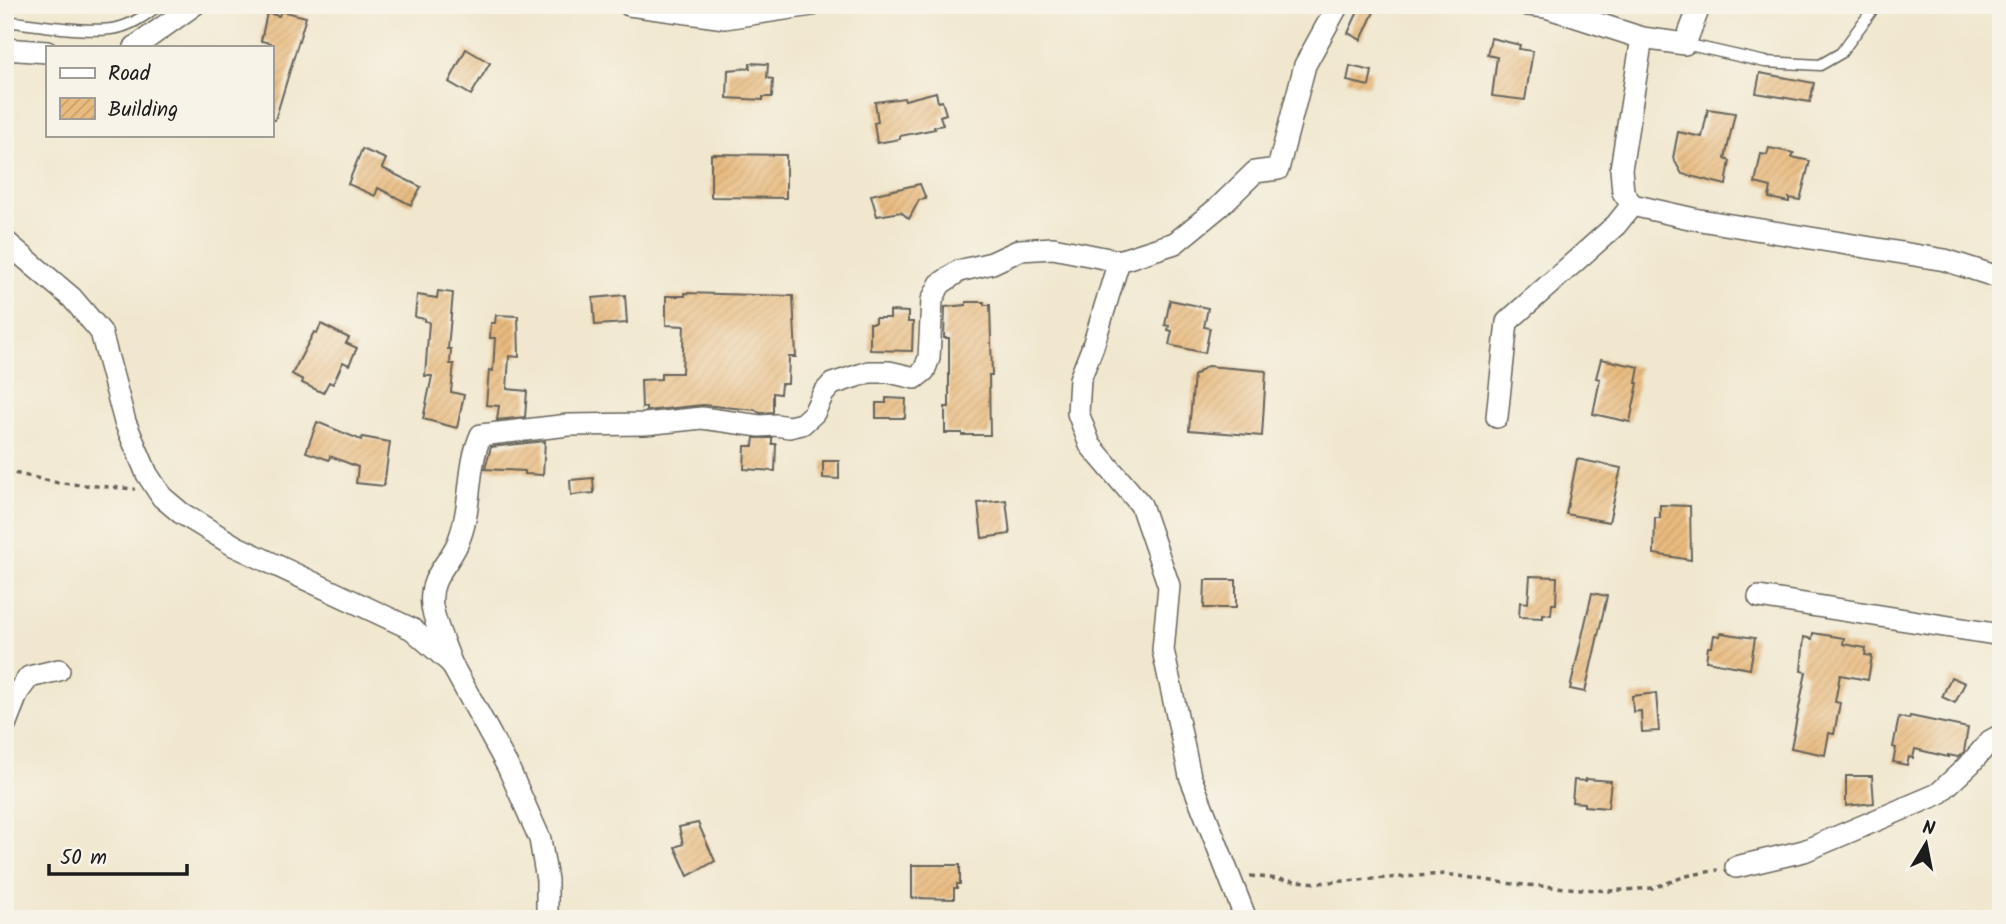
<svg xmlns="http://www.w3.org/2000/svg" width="2006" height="924" viewBox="0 0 2006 924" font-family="Kalam,sans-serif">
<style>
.building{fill:url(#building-hatch)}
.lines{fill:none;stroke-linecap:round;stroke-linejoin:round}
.lane-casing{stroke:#66635a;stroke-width:13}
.street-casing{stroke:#66635a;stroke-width:24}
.path{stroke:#66635a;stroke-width:3.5;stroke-dasharray:5 5;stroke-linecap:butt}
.lane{stroke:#fff;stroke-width:10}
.street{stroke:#fff;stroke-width:21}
</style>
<defs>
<pattern id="building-hatch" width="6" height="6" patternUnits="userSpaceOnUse" patternTransform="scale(1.75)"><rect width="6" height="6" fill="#e9bb7f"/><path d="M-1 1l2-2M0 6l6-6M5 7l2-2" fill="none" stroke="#c7a06d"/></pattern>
</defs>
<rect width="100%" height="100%" fill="#f7f3e8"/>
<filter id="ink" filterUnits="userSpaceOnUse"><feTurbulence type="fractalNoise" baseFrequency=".0143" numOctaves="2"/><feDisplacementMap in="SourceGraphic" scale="14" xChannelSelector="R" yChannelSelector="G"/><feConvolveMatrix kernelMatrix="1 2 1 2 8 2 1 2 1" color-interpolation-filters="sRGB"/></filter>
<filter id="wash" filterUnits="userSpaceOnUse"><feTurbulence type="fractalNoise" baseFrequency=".00686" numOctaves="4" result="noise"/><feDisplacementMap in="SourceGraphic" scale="28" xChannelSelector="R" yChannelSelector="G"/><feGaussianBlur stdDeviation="1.57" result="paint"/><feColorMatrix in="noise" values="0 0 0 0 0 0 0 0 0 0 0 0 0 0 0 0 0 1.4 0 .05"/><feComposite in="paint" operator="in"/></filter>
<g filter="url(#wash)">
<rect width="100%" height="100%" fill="#f0e7ce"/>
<g id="blocks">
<g class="building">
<path d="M 1361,5 L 1374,12 L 1361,40 L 1348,33 Z"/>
<path d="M 281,11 L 306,17 L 275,120 L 271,120 L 271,43 L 261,41 L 267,13 L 279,16 Z"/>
<path d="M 1491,38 L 1520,45 L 1519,49 L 1533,51 L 1525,100 L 1492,96 L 1497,57 L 1487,55 Z"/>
<path d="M 466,49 L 490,63 L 471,95 L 449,82 Z"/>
<path d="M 750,63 L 768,64 L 767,78 L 773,79 L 772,97 L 763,97 L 763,100 L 727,98 L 728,70 L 750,68 Z"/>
<path d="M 1350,66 L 1372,71 L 1369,86 L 1347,81 Z"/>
<path d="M 1760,73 L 1814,83 L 1810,102 L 1756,93 Z"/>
<path d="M 936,92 L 938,102 L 942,101 L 946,114 L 940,116 L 943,125 L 934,127 L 935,129 L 900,136 L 900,139 L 877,143 L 874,123 L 878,122 L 875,102 L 904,98 L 905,100 Z"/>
<path d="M 1708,109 L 1735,113 L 1725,159 L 1730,161 L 1726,185 L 1682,174 L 1673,158 L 1678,132 L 1702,137 Z"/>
<path d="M 1769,148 L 1794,153 L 1792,157 L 1810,161 L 1800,200 L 1789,198 L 1789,202 L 1769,198 L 1771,187 L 1755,183 L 1761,154 L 1767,155 Z"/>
<path d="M 362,149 L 386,159 L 382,168 L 421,187 L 411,205 L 378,188 L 375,196 L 348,184 Z"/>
<path d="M 711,154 L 786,155 L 786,198 L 711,197 Z"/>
<path d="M 920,184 L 926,199 L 919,200 L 909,219 L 901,212 L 877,216 L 871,195 Z"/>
<path d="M 438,291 L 453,293 L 448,349 L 451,349 L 450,364 L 454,364 L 451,392 L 464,395 L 457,428 L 423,419 L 432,376 L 425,376 L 429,322 L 425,321 L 425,319 L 415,317 L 417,295 L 437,298 Z"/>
<path d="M 685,293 L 793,296 L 796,357 L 789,357 L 788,384 L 781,384 L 780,394 L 773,393 L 773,412 L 760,413 L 755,410 L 703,405 L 646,411 L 646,407 L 642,408 L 641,380 L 661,379 L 661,373 L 682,373 L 684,326 L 666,325 L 666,296 L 685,296 Z"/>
<path d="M 625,295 L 627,323 L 595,325 L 593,298 Z"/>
<path d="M 1170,300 L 1208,308 L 1204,327 L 1210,328 L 1205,353 L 1169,345 L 1172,331 L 1168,330 L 1169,326 L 1165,325 Z"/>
<path d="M 966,302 L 984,302 L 984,305 L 990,305 L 992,375 L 989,375 L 990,435 L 962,435 L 962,433 L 945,433 L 945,407 L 949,407 L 949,338 L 944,338 L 945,307 L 966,305 Z"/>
<path d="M 890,311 L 908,312 L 908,322 L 913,322 L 912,351 L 870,350 L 870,323 L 875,323 L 875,318 L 890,318 Z"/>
<path d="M 496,315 L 518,316 L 519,357 L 509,356 L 507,389 L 527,391 L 525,417 L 497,420 L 499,406 L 486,405 L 489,370 L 493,371 L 495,338 L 490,338 L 491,323 L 495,323 Z"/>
<path d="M 321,324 L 349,338 L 346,343 L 357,348 L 349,365 L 343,362 L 333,384 L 329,382 L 323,393 L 302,383 L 303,380 L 292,374 L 314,332 L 317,333 Z"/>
<path d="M 1601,359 L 1639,367 L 1636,383 L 1638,383 L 1630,422 L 1593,414 L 1600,379 L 1596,378 Z"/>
<path d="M 1207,366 L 1266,371 L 1262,436 L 1189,430 L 1194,376 Z"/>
<path d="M 886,398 L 906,399 L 905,418 L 876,418 L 876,403 L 886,403 Z"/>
<path d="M 317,422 L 361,440 L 362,437 L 390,442 L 384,486 L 356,483 L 358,467 L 330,456 L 329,460 L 306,452 Z"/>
<path d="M 754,438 L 772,438 L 772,444 L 776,444 L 775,471 L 744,469 L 745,446 L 753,446 Z"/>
<path d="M 545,441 L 543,475 L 525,474 L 525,471 L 485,469 L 491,447 Z"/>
<path d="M 1577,459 L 1621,468 L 1609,522 L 1566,514 Z"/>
<path d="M 823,461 L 839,461 L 839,479 L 823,478 Z"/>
<path d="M 593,478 L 594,493 L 571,495 L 570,480 Z"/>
<path d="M 1006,500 L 1010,534 L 982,538 L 978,503 Z"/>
<path d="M 1660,505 L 1690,506 L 1691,560 L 1654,554 L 1655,518 L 1660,518 Z"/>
<path d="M 1530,576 L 1557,577 L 1556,604 L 1552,604 L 1551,615 L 1543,614 L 1543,618 L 1519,617 L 1520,602 L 1528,603 Z"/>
<path d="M 1205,580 L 1236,580 L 1236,608 L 1204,608 Z"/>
<path d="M 1592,593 L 1607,596 L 1585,692 L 1570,689 Z"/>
<path d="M 1721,633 L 1755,638 L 1750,669 L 1706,661 L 1708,647 L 1712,647 L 1714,635 L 1720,636 Z"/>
<path d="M 1813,633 L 1844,638 L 1843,644 L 1866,648 L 1865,655 L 1872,656 L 1868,680 L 1840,675 L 1835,702 L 1840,703 L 1834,734 L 1829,733 L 1825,755 L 1791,748 L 1806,672 L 1801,671 L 1804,637 L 1812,639 Z"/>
<path d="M 1951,677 L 1965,683 L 1955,703 L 1942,697 Z"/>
<path d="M 1656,693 L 1659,731 L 1642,732 L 1641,711 L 1633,712 L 1632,696 Z"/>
<path d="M 1910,716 L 1968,728 L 1964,752 L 1958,757 L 1948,755 L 1948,757 L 1915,749 L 1913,758 L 1909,757 L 1907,765 L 1893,762 L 1896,748 L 1893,747 L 1899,717 L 1909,719 Z"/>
<path d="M 1846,776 L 1872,776 L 1874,803 L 1846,806 Z"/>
<path d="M 1586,779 L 1611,781 L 1608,808 L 1584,806 L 1584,803 L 1572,802 L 1574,780 L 1586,781 Z"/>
<path d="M 698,823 L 715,861 L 688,876 L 675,847 L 683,844 L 679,827 Z"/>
<path d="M 912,865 L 960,865 L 960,884 L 957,884 L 957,888 L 954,888 L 954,899 L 912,898 Z"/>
</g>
</g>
</g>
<g filter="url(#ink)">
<use href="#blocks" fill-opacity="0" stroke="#66635a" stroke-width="2"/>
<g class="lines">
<defs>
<g id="lane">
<path d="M 5,21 C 33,24 96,35 121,27 C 135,23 147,14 159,5"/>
<path d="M 1685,44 L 1765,62 L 1820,65 L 1841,53 L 1876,5"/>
</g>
<g id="street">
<path d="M 629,5 L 725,18 L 812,5"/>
<path d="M 1528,5 L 1546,7 L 1642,38"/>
<path d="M 135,47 L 194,5"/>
<path d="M 5,49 L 47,52"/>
<path d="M 1632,205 L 1623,192 L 1621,169 L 1642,38 L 1685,44 L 1700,5"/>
<path d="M 5,241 L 72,298 L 101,332 L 125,422 L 147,474 L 162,497 L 181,513 L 235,546 L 412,629 L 451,663 L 508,767 L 540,839 L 547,880 L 547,919"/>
<path d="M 1119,261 L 1093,346 L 1080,379 L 1078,413 L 1090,445 L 1141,505 L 1169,586 L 1163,650 L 1190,776 L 1246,919"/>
<path d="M 1497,417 L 1507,322 L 1616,225 L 1632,205 L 1694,219 L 1945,260 L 2001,278"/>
<path d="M 1759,597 L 2001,635"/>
<path d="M 451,663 C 445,645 435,625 432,606 C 428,575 452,563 460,537 C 472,505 467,466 481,435 L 569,425 L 645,424 L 702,418 L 760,426 L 776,425 L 789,427 L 802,424 L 814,413 L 823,394 L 832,384 L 869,372 L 889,372 L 915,378 L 924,371 L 929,358 L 932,300 L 940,284 L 959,271 L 992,263 L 1020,250 L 1053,248 L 1119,261 L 1175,243 L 1220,206 L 1255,172 L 1278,169 L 1305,65 L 1338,5"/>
<path d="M 5,725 L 18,692 L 29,677 L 59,670"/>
<path d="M 1736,867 L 1804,851 L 1938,794 L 1971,763 L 1990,741 L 2001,735"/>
</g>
</defs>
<use href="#lane" class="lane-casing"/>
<use href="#street" class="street-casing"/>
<g class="path">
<path d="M 5,471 L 59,483 L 135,489"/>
<path d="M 1250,876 L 1316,883 L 1445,874 L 1513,884 L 1609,891 L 1653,888 L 1686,876 L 1718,870"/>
</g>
<use href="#lane" class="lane"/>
<use href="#street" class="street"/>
</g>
</g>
<rect width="2006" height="924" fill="none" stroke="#f7f3e8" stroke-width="28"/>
<rect x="46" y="46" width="228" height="91" fill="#f7f3e8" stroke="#9f9d96" stroke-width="2"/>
<rect x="60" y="68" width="35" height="10" fill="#ffffff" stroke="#9f9d96" stroke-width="2"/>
<text x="108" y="80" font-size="21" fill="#1c1c1c">Road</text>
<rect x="60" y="98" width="35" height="21" fill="url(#building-hatch)" stroke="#9f9d96" stroke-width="2"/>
<text x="108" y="116" font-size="21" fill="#1c1c1c">Building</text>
<g transform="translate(1926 844) rotate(10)" stroke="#f7f3e8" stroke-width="5" paint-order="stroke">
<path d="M0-5L12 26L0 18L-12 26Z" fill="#1c1c1c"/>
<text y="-10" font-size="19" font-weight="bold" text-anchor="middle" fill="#1c1c1c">N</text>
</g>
<path d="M49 864v10h138v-10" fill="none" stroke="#1c1c1c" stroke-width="3.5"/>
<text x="60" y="864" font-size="21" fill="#1c1c1c" stroke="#f7f3e8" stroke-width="5" paint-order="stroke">50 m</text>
</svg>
